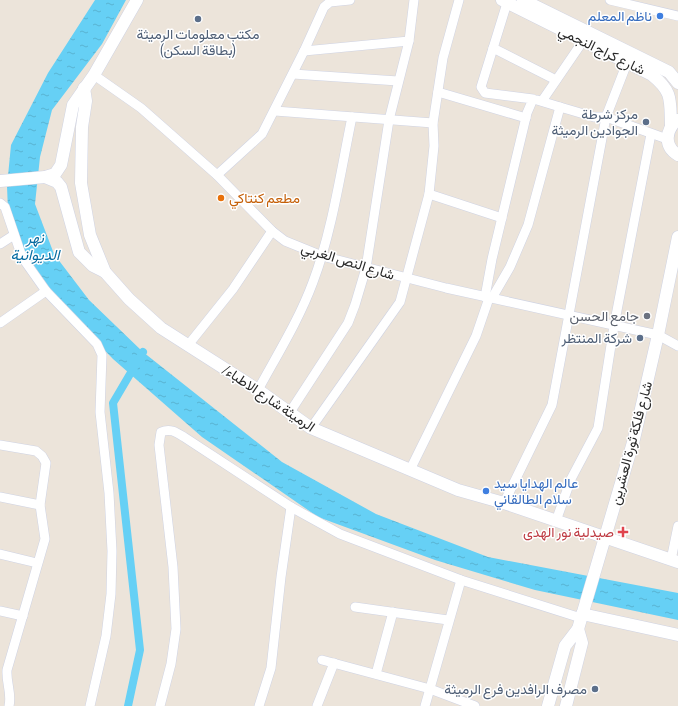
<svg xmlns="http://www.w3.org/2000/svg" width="678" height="706" viewBox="0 0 678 706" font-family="'Asap Condensed',Vazirmatn,sans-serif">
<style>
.water{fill:url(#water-ripples)}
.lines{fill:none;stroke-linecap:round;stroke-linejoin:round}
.canal{stroke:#66d0f5;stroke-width:8}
.street-casing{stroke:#cfd3e3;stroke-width:10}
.secondary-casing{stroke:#cfd3e3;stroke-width:13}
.street{stroke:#fff;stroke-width:9}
.secondary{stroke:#fff;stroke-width:12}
.shop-dot{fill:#3f7fe0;stroke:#fff;stroke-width:1.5}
.service-dot{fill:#5c6f8a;stroke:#fff;stroke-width:1.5}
.food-dot{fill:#e8710a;stroke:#fff;stroke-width:1.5}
.worship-dot{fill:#6b7280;stroke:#fff;stroke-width:1.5}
.health-dot{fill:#e0444e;stroke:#fff;stroke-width:1.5}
.labels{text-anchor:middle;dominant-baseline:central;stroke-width:3;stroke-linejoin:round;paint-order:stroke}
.shop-label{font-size:14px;fill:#366cbe;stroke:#fff;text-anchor:end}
.service-label{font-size:14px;fill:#4e5e75;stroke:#fff;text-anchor:end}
.street-label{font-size:14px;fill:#292929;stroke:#fff}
.food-label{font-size:14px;fill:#c56008;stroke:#fff;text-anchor:start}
.worship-label{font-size:14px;fill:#5b616d;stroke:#fff;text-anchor:end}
.health-label{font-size:14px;fill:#be3a42;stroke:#fff;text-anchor:end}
.water-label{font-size:15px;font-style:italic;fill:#066ca1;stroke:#fff}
</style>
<defs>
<pattern id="water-ripples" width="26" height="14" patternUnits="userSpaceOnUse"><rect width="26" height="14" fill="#66d0f5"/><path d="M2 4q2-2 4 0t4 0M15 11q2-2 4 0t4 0" fill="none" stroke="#58b3d2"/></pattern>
</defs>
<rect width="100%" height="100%" fill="#ece4da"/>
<path class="water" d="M 95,0 L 126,0 L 102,44 L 52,110 L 40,157 L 35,204 L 54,254 L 89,300 L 143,352 L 282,462 L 376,514 L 488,557 L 678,593 L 678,620 L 535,590 L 435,560 L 318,517 L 202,437 L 113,359 L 55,299 L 21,254 L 8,211 L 7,186 L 11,145 L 48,73 Z"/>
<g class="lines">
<path class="canal" d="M 128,706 L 140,650 L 113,403 L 143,352"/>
<defs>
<g id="street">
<path d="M 610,0 L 678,16"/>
<path d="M 493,48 L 556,80"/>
<path d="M 304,51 L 409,41"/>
<path d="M 293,74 L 398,81"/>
<path d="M 94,75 L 141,108 L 217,175 L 272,231 L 285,241 L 322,256 L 446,288 L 658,335 L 678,346"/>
<path d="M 438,92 L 526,118"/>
<path d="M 537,100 L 560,107"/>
<path d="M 542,101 L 583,41"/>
<path d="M 275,111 L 433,123"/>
<path d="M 217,175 L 262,134 L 304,51 L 324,7 L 330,2 L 350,0"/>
<path d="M 429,194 L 502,218"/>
<path d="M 0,203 L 5,207 L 22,257 L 46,291 L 97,344 L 102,355 L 100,412 L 109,493 L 112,551 L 111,594 L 106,636 L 90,706"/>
<path d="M 0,244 L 14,235"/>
<path d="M 485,297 L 492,259 L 527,113 L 533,99 L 485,93 L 481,87 L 507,3"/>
<path d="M 492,298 L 510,267 L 528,225 L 560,107 L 594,117 L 606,117 L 667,139"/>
<path d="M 0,323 L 46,291"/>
<path d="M 189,344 L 233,289 L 272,231"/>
<path d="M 258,390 C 277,355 299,320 313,282 C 332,232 341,170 352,117"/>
<path d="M 290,412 L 348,323 L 355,305 L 366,268 L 389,120 L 409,41 L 414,0"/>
<path d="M 311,428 L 400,302 L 429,194 L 434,146 L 433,123 L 443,58 L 459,0"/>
<path d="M 0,445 L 36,451 L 42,456 L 46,463 L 40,505 L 45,539 L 7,670 C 6,683 12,693 9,706"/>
<path d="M 410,470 L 476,336 L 489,298"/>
<path d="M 0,497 L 40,505"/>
<path d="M 504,503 L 552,405 L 606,117 L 627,63"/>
<path d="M 556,521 L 571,479 L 598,428 L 614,326 L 651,134"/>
<path d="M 0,554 L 37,563"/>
<path d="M 671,560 L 678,526"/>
<path d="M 355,607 L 448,620"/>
<path d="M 0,611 L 23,616"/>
<path d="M 322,660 L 430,689 L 475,706"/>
<path d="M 376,674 L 393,612"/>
<path d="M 160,706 L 171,664 L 176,629 L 173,567 L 159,445 L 161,432 C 170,428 176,432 184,437 L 291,507 L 340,534 L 461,580 L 581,618"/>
<path d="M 259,706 L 271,668 L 281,577 L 291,507"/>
<path d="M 317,706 L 334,663"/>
<path d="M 425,706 L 461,580"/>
</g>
<g id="secondary">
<path d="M 502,0 L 652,75 C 673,92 670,100 671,125"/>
<path d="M 523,0 L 669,72 L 678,83"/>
<path d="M 84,88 L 86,101 L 82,127 L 81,183 L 90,235 L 105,272 L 129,299 L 161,328 L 258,390 L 311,428 L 458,490 L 504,503 L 678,562"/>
<path d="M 677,120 C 666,130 663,146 678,155"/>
<path d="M 45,177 L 57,182 L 61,187 L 79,252 L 93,266 L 105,272"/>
<path d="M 0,181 L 45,177 L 55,174 L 61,165 L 73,105 L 94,75 L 137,0"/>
<path d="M 582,614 L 678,635"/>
<path d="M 548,706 L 565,646 L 578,629 L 634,439 L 658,335 L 678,237"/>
<path d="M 566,706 L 582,643 L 578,629"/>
</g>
</defs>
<use href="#street" class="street-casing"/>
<use href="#secondary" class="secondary-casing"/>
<use href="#street" class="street"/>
<use href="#secondary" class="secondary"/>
</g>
<g class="shop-dot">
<circle cx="660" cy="16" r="4"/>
<circle cx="486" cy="491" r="4"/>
</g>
<g class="service-dot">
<circle cx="198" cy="19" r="4"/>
<circle cx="646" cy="122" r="4"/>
<circle cx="640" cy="338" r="4"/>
<circle cx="595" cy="689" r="4"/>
</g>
<circle class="food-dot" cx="221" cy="198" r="4"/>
<circle class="worship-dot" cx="647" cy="316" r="4"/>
<path class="health-dot" d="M621 526h4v4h4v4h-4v4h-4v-4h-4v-4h4z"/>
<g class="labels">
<g class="shop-label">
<text x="652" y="16">ناظم المعلم</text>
<text x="494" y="483" text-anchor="start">عالم الهدايا سيد<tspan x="494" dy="16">سلام الطالقاني</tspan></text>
</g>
<g class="service-label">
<text x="198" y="34" text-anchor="middle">مكتب معلومات الرميثة<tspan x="198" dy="16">(بطاقة السكن)</tspan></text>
<text x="638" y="114">مركز شرطة<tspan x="638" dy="16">الجوادين الرميثة</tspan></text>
<text x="632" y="338">شركة المنتظر</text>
<text x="587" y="689">مصرف الرافدين فرع الرميثة</text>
</g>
<g class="street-label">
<text transform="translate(602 50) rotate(26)">شارع كراج النجمي</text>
<text transform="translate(348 261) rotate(17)">شارع النص الغربي</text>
<text transform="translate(269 398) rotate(34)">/الرميثة شارع الاطباء</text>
<text transform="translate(631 443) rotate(-75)">شارع فلكة ثورة العشرين</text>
</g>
<g class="food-label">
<text x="229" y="198">مطعم كنتاكي</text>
</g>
<g class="worship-label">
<text x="639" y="316">جامع الحسن</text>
</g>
<g class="health-label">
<text x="614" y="532">صيدلية نور الهدى</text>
</g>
<g class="water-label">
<text x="35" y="237">نهر<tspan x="35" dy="17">الديوانية</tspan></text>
</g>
</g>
</svg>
